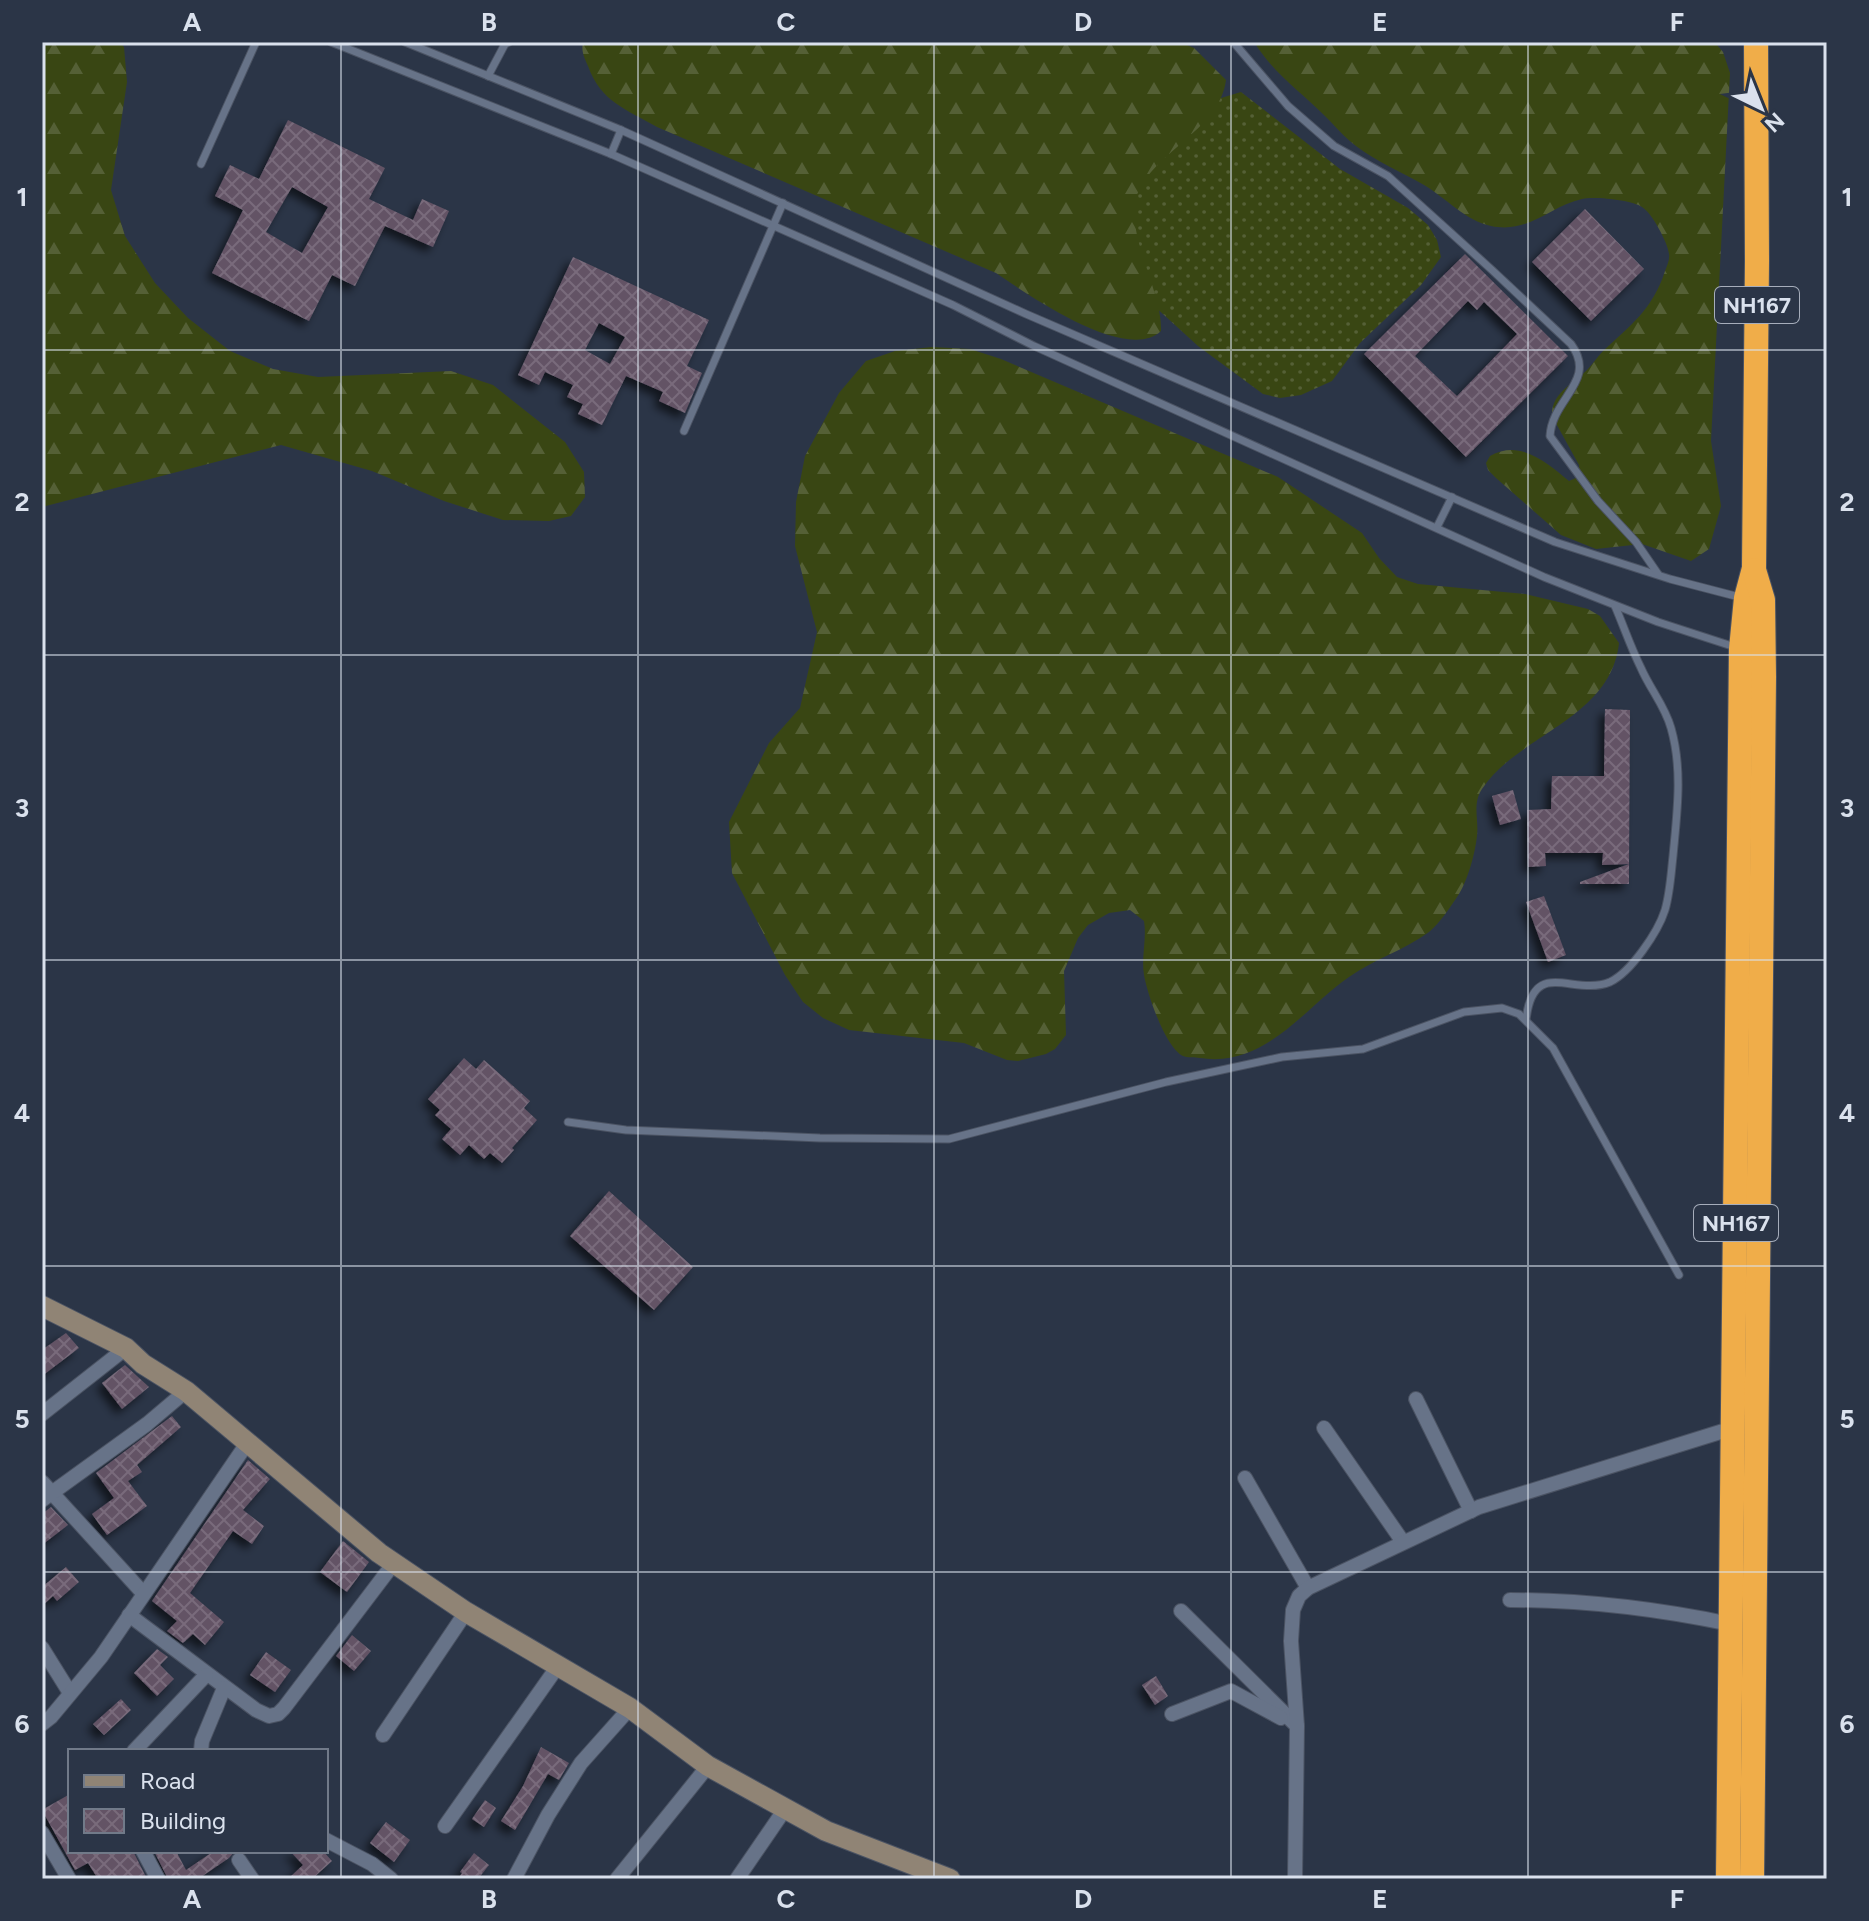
<svg xmlns="http://www.w3.org/2000/svg" width="1869" height="1921" viewBox="0 0 1869 1921" font-family="Figtree,sans-serif">
<style>
.grass{fill:url(#grass-dots)}
.forest{fill:url(#forest-firs)}
.building{fill:url(#building-cross-hatch);fill-rule:evenodd;filter:url(#shadow)}
.lines{fill:none;stroke-linecap:round;stroke-linejoin:round}
.lane-casing{stroke:#4b5363;stroke-width:9}
.street-casing{stroke:#4b5363;stroke-width:16}
.secondary-casing{stroke:#4b5363;stroke-width:22}
.highway-casing{stroke:#4b5363;stroke-width:26}
.lane{stroke:#677388;stroke-width:7}
.street{stroke:#677388;stroke-width:14}
.secondary{stroke:#908475;stroke-width:20}
.highway{stroke:#f0ad49;stroke-width:24}
.grid{fill:none;stroke:#dae1ed;stroke-width:2;stroke-opacity:0.55}
.labels{text-anchor:middle;dominant-baseline:central;stroke-width:6;stroke-linejoin:round;paint-order:stroke}
.shield{fill:#2b3547;stroke:#a6adbb;stroke-width:2}
.shield-label{font-size:22px;font-weight:bold;fill:#dae1ed}
.neatline{fill:none;stroke:#dae1ed;stroke-width:3}
.grid-label{font-size:26px;text-anchor:middle;font-weight:bold;fill:#dae1ed}
</style>
<defs>
<pattern id="grass-dots" width="8" height="8" patternUnits="userSpaceOnUse" patternTransform="scale(2)"><rect width="8" height="8" fill="#394613"/><path d="M2 2h.1M6 6h.1" fill="none" stroke="#556036" stroke-width="1.8" stroke-linecap="round"/></pattern>
<pattern id="forest-firs" width="22" height="20" patternUnits="userSpaceOnUse" patternTransform="scale(2)"><rect width="22" height="20" fill="#394613"/><path d="M5 1l3.5 6h-7zM16 11l3.5 6h-7z" fill="#556036"/></pattern>
<pattern id="building-cross-hatch" width="8" height="8" patternUnits="userSpaceOnUse" patternTransform="scale(2)"><rect width="8" height="8" fill="#635365"/><path d="M0 0l8 8M0 8l8-8" fill="none" stroke="#796b7b"/></pattern>
<filter id="shadow"><feDropShadow dx="-5.5" dy="5.5" stdDeviation="4" flood-color="#0009"/></filter>
</defs>
<rect width="100%" height="100%" fill="#2b3547"/>
<path class="grass" d="M 1241,92 L 1340,169 L 1408,208 L 1428,225 L 1437,240 L 1441,257 L 1421,285 L 1360,343 L 1332,381 L 1301,395 L 1280,398 L 1263,394 L 1198,346 L 1141,294 L 1124,256 L 1138,164 L 1201,104 Z"/>
<g class="forest">
<path d="M 42,42 L 120,42 L 124,47 L 127,82 L 111,190 L 125,236 L 155,283 L 188,318 L 230,351 L 273,369 L 318,377 L 451,371 L 493,385 L 565,442 L 584,472 L 585,497 L 571,516 L 549,521 L 503,520 L 444,501 L 372,471 L 281,445 L 42,507 Z"/>
<path d="M 583,42 L 1180,42 L 1194,48 L 1226,80 C 1220,127 1162,148 1140,188 C 1119,226 1163,289 1161,331 C 1126,364 1027,294 996,273 L 657,127 C 626,109 601,102 588,66 C 584,57 581,51 583,42 Z"/>
<path d="M 1254,42 L 1677,42 L 1717,45 L 1723,52 L 1730,73 L 1711,441 L 1721,506 L 1709,549 L 1691,561 L 1642,544 L 1596,549 L 1561,535 L 1496,478 L 1488,470 L 1486,463 L 1490,456 C 1520,439 1546,462 1569,481 L 1580,476 L 1579,465 L 1552,416 C 1551,393 1573,384 1587,370 C 1593,364 1597,357 1603,351 C 1630,326 1653,309 1665,271 C 1667,266 1670,259 1669,254 C 1668,243 1652,213 1642,207 C 1632,200 1594,196 1582,199 C 1550,206 1529,234 1491,226 C 1466,221 1446,198 1424,185 C 1402,172 1377,162 1356,146 C 1344,137 1336,127 1325,116 C 1298,89 1276,76 1254,42 Z"/>
<path d="M 932,347 L 970,349 L 1001,359 L 1278,477 L 1362,533 L 1379,558 L 1397,577 L 1418,584 L 1525,594 L 1588,609 L 1600,616 L 1619,643 C 1611,719 1517,735 1482,789 C 1472,804 1479,820 1477,836 C 1475,854 1468,879 1459,894 C 1451,906 1440,923 1429,932 C 1405,950 1374,959 1349,977 C 1303,1009 1265,1068 1200,1058 C 1195,1057 1187,1058 1183,1056 C 1165,1047 1147,993 1144,975 C 1141,957 1147,939 1144,921 L 1130,910 L 1109,913 L 1088,925 L 1078,938 L 1064,971 L 1066,1035 L 1055,1049 L 1046,1054 L 1018,1061 L 1007,1060 L 964,1043 L 849,1030 L 823,1018 L 803,1002 L 785,975 L 732,873 L 729,822 L 769,743 L 800,708 L 817,632 L 795,546 L 796,502 L 805,456 L 839,393 L 866,361 L 895,351 Z"/>
</g>
<g class="building">
<path d="M 288,120 L 385,168 L 369,199 L 413,220 L 422,199 L 449,211 L 433,247 L 385,226 L 355,286 L 332,275 L 309,321 L 212,273 L 243,210 L 215,196 L 230,165 L 259,179 ZM 292,187 L 328,207 L 302,253 L 266,232 Z"/>
<path d="M 1585,209 L 1644,269 L 1591,321 L 1532,262 Z"/>
<path d="M 1465,254 L 1568,356 L 1466,457 L 1364,354 ZM 1468,301 L 1477,310 L 1484,302 L 1517,334 L 1457,396 L 1415,356 Z"/>
<path d="M 573,257 L 709,320 L 687,366 L 702,373 L 685,413 L 659,401 L 663,392 L 626,376 L 602,425 L 578,414 L 583,404 L 567,397 L 573,385 L 545,372 L 539,385 L 518,375 ZM 599,323 L 625,337 L 610,364 L 585,350 Z"/>
<path d="M 1605,709 L 1630,710 L 1629,864 L 1602,865 L 1603,853 L 1545,853 L 1546,866 L 1528,867 L 1527,810 L 1551,809 L 1552,776 L 1604,776 Z"/>
<path d="M 1513,790 L 1521,819 L 1500,825 L 1492,796 Z"/>
<path d="M 1629,864 L 1629,884 L 1580,884 L 1580,882 Z"/>
<path d="M 1544,896 L 1566,955 L 1548,962 L 1526,902 Z"/>
<path d="M 464,1058 L 476,1069 L 484,1060 L 530,1101 L 524,1108 L 537,1120 L 512,1148 L 514,1150 L 502,1163 L 490,1153 L 484,1159 L 469,1145 L 460,1155 L 442,1139 L 451,1129 L 435,1115 L 440,1110 L 428,1099 Z"/>
<path d="M 609,1191 L 693,1267 L 654,1310 L 570,1236 Z"/>
<path d="M 66,1333 L 79,1348 L 42,1376 L 42,1350 Z"/>
<path d="M 125,1365 L 149,1387 L 122,1409 L 102,1383 Z"/>
<path d="M 172,1416 L 181,1427 L 137,1465 L 142,1472 L 128,1481 L 147,1506 L 107,1535 L 92,1514 L 114,1498 L 96,1473 Z"/>
<path d="M 248,1460 L 270,1479 L 243,1510 L 264,1526 L 252,1544 L 233,1531 L 190,1593 L 224,1622 L 205,1645 L 193,1634 L 183,1643 L 167,1631 L 177,1621 L 152,1601 Z"/>
<path d="M 51,1507 L 68,1525 L 42,1545 L 42,1514 Z"/>
<path d="M 343,1541 L 369,1562 L 347,1592 L 320,1572 Z"/>
<path d="M 66,1567 L 79,1582 L 57,1601 L 53,1596 L 42,1606 L 42,1587 Z"/>
<path d="M 352,1635 L 371,1651 L 354,1671 L 336,1656 Z"/>
<path d="M 157,1649 L 168,1657 L 160,1665 L 174,1679 L 157,1696 L 134,1673 Z"/>
<path d="M 266,1652 L 291,1670 L 275,1692 L 250,1675 Z"/>
<path d="M 1156,1676 L 1168,1696 L 1155,1705 L 1142,1685 Z"/>
<path d="M 121,1699 L 131,1710 L 104,1735 L 93,1724 Z"/>
<path d="M 541,1747 L 569,1763 L 559,1780 L 548,1774 L 515,1830 L 501,1821 L 523,1786 Z"/>
<path d="M 70,1794 L 70,1851 L 133,1851 L 147,1879 L 98,1879 L 88,1863 L 75,1870 L 42,1810 Z"/>
<path d="M 485,1800 L 496,1808 L 484,1827 L 472,1819 Z"/>
<path d="M 386,1822 L 410,1840 L 394,1862 L 370,1843 Z"/>
<path d="M 154,1851 L 176,1851 L 186,1870 L 214,1851 L 235,1851 L 229,1858 L 198,1879 L 168,1879 Z"/>
<path d="M 290,1851 L 323,1851 L 332,1861 L 312,1879 L 288,1879 L 303,1865 Z"/>
<path d="M 474,1853 L 489,1865 L 478,1879 L 458,1879 L 462,1873 L 460,1872 Z"/>
</g>
<g class="lines">
<defs>
<g id="lane">
<path d="M 331,42 L 611,154 L 953,305 L 1034,346 L 1544,577 L 1658,622 L 1735,647"/>
<path d="M 405,42 L 621,130 L 1026,314 L 1555,542 L 1670,579 L 1743,598"/>
<path d="M 1235,44 L 1288,106 L 1334,146 L 1388,176 L 1492,270 L 1571,344 C 1598,381 1552,398 1550,436 L 1598,501 L 1636,542 L 1658,574"/>
<path d="M 488,76 L 505,44 L 509,42"/>
<path d="M 611,154 L 621,130"/>
<path d="M 201,164 L 256,42"/>
<path d="M 684,431 L 783,203"/>
<path d="M 1437,527 L 1452,497"/>
<path d="M 1526,1020 C 1533,956 1573,997 1610,982 C 1631,972 1658,932 1665,910 C 1670,893 1671,874 1673,856 C 1677,813 1683,770 1671,728 C 1665,706 1650,689 1641,668 C 1631,648 1624,627 1615,606"/>
<path d="M 568,1122 L 626,1130 L 820,1138 L 949,1139 L 1166,1082 L 1282,1057 L 1363,1049 L 1464,1012 L 1502,1008 L 1519,1014 L 1553,1048 L 1679,1275"/>
</g>
<g id="street">
<path d="M 1416,1399 L 1471,1511"/>
<path d="M 42,1414 L 126,1348"/>
<path d="M 1324,1428 L 1403,1542"/>
<path d="M 1245,1478 L 1308,1588"/>
<path d="M 42,1482 L 143,1593"/>
<path d="M 42,1500 L 147,1424 L 186,1391"/>
<path d="M 1510,1600 C 1584,1600 1658,1609 1730,1624"/>
<path d="M 1181,1611 L 1297,1726"/>
<path d="M 129,1615 L 256,1710 L 269,1716 L 278,1714 L 284,1708 L 394,1563"/>
<path d="M 42,1648 L 70,1693"/>
<path d="M 1172,1714 L 1231,1691 L 1281,1718"/>
<path d="M 42,1724 L 51,1717 L 101,1657 L 248,1442"/>
<path d="M 383,1735 L 466,1612"/>
<path d="M 134,1751 L 206,1675"/>
<path d="M 201,1751 L 202,1741 L 224,1688"/>
<path d="M 445,1826 L 558,1666"/>
<path d="M 42,1833 L 69,1879"/>
<path d="M 326,1840 L 372,1864 L 391,1879"/>
<path d="M 143,1851 L 158,1879"/>
<path d="M 239,1860 L 252,1879"/>
<path d="M 514,1879 L 548,1815 L 581,1763 L 630,1708"/>
<path d="M 617,1879 L 708,1766"/>
<path d="M 737,1879 L 785,1809"/>
<path d="M 1295,1879 L 1297,1726 L 1291,1641 L 1293,1610 L 1299,1596 L 1308,1588 L 1479,1507 L 1733,1428"/>
</g>
<path id="secondary" d="M 42,1306 L 126,1348 L 143,1364 L 186,1391 L 379,1553 L 466,1612 L 630,1708 L 708,1766 L 826,1831 L 950,1879"/>
<g id="highway">
<path d="M 1728,1879 L 1741,649 L 1746,598 L 1754,568 L 1757,261 L 1756,42"/>
<path d="M 1752,1879 L 1764,677 L 1763,600 L 1754,570"/>
</g>
</defs>
<use href="#lane" class="lane-casing"/>
<use href="#street" class="street-casing"/>
<use href="#secondary" class="secondary-casing"/>
<use href="#highway" class="highway-casing"/>
<use href="#lane" class="lane"/>
<use href="#street" class="street"/>
<use href="#secondary" class="secondary"/>
<use href="#highway" class="highway"/>
</g>
<path class="grid" d="M 341,42 L 341,1879M 638,42 L 638,1879M 934,42 L 934,1879M 1231,42 L 1231,1879M 1528,42 L 1528,1879M 42,350 L 1827,350M 42,655 L 1827,655M 42,960 L 1827,960M 42,1266 L 1827,1266M 42,1572 L 1827,1572"/>
<g class="labels">
<g class="shield">
<rect x="1715" y="287" width="84" height="36" rx="6"/>
<rect x="1694" y="1205" width="84" height="36" rx="6"/>
</g>
<g class="shield-label">
<text x="1757" y="305">NH167</text>
<text x="1736" y="1223">NH167</text>
</g>
</g>
<rect width="1869" height="1921" fill="none" stroke="#2b3547" stroke-width="88"/>
<rect x="68" y="1749" width="260" height="104" fill="#2b3547" stroke="#717a89" stroke-width="2"/>
<rect x="84" y="1775" width="40" height="12" fill="#908475" stroke="#717a89" stroke-width="2"/>
<text x="140" y="1789" font-size="24" fill="#dae1ed">Road</text>
<rect x="84" y="1809" width="40" height="24" fill="url(#building-cross-hatch)" stroke="#717a89" stroke-width="2"/>
<text x="140" y="1829" font-size="24" fill="#dae1ed">Building</text>
<g transform="translate(1761 108) rotate(137)" stroke="#2b3547" stroke-width="6" paint-order="stroke">
<path d="M0-6L14 30L0 20L-14 30Z" fill="#dae1ed"/>
<text y="-12" font-size="22" font-weight="bold" text-anchor="middle" fill="#dae1ed">N</text>
</g>
<rect x="44" y="44" width="1781" height="1833" class="neatline"/>
<g class="grid-label">
<text x="192" y="31">A</text>
<text x="489" y="31">B</text>
<text x="786" y="31">C</text>
<text x="1083" y="31">D</text>
<text x="1380" y="31">E</text>
<text x="1677" y="31">F</text>
<text x="22" y="206">1</text>
<text x="1847" y="206">1</text>
<text x="22" y="511">2</text>
<text x="1847" y="511">2</text>
<text x="22" y="817">3</text>
<text x="1847" y="817">3</text>
<text x="22" y="1122">4</text>
<text x="1847" y="1122">4</text>
<text x="22" y="1428">5</text>
<text x="1847" y="1428">5</text>
<text x="22" y="1733">6</text>
<text x="1847" y="1733">6</text>
<text x="192" y="1908">A</text>
<text x="489" y="1908">B</text>
<text x="786" y="1908">C</text>
<text x="1083" y="1908">D</text>
<text x="1380" y="1908">E</text>
<text x="1677" y="1908">F</text>
</g>
</svg>
